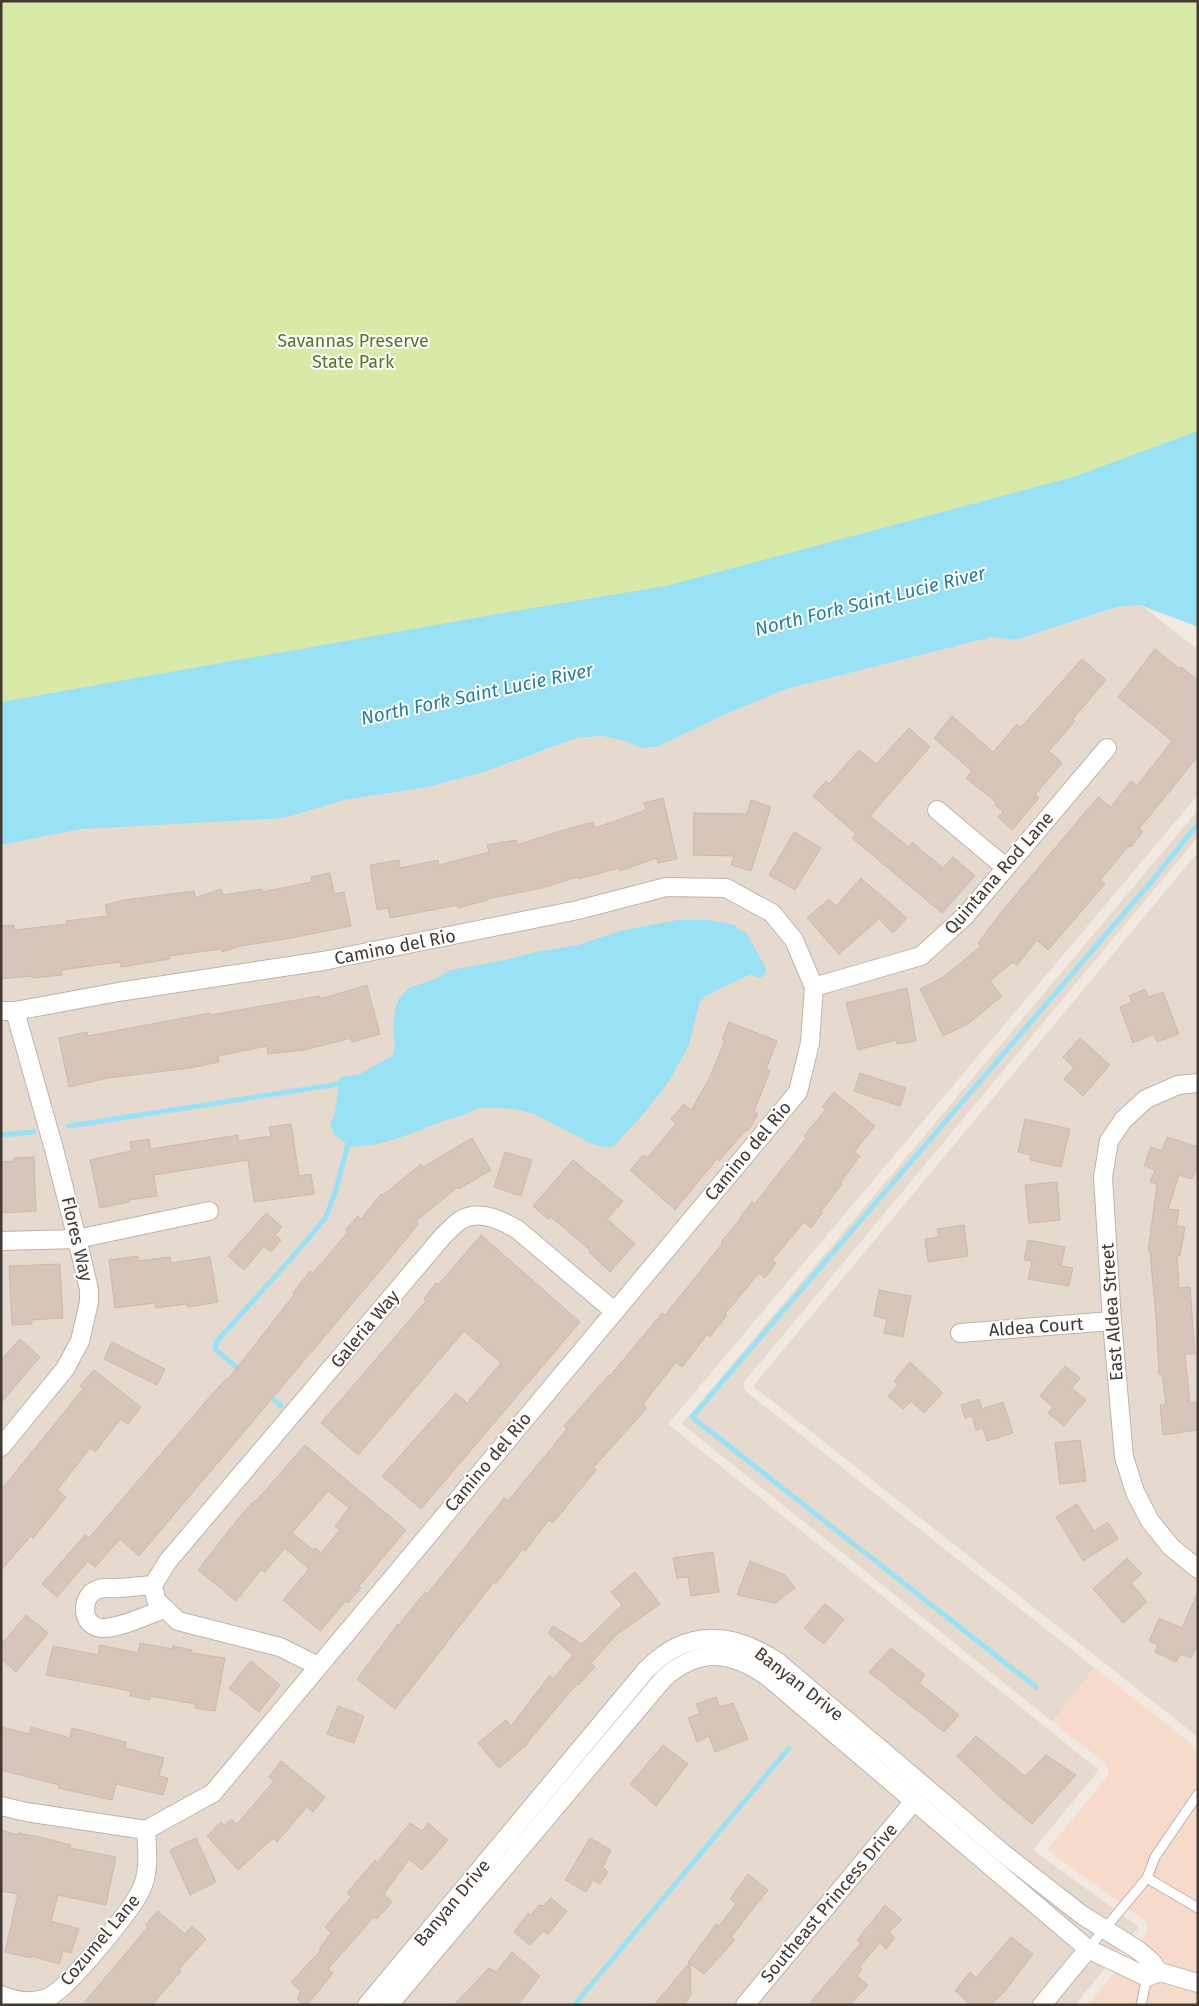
<svg xmlns="http://www.w3.org/2000/svg" width="1199" height="2006" viewBox="0 0 1199 2006" font-family="'Fira Sans',sans-serif">
<style>
.residential{fill:#e6dacf}
.commercial{fill:#f6dbca}
.green{fill:#d9e9a7}
.water{fill:#99e1f4}
.lines{fill:none;stroke-linecap:round;stroke-linejoin:round}
.stream{stroke:#99e1f4;stroke-width:5}
.building{fill:#d7c5b9;stroke:#cfb9a9;fill-rule:evenodd}
.lane-casing{stroke:#c0b2a7;stroke-width:11}
.street-casing{stroke:#c0b2a7;stroke-width:20}
.lane{stroke:#fff;stroke-width:9}
.street{stroke:#fff;stroke-width:18}
.labels{text-anchor:middle;dominant-baseline:central;stroke-width:4;stroke-linejoin:round;paint-order:stroke}
.park-label{font-size:18px;fill:#547723;stroke:#fff}
.street-label{font-size:18px;fill:#433932;stroke:#fff}
.water-label{font-size:19px;font-style:italic;fill:#24809c;stroke:#fff}
</style>
<rect width="100%" height="100%" fill="#f2eae1"/>
<g class="residential">
<path d="M 1141,605 L 1198,650 L 1198,795 L 668,1424 L 1099,1770 L 1033,1850 L 1139,1927 L 1075,2005 L 1,2005 L 1,845 L 82,829 L 344,800 L 428,787 L 484,772 L 577,738 L 602,736 L 625,741 L 641,748 L 657,747 L 717,718 L 786,689 L 992,637 L 1015,640 L 1117,607 Z"/>
<path d="M 1198,810 L 1198,837 L 744,1382 L 744,1388 L 748,1393 L 1095,1668 L 1053,1722 L 682,1424 Z"/>
<path d="M 1198,852 L 1198,1737 L 753,1386 Z"/>
</g>
<g class="commercial">
<path d="M 1095,1668 L 1198,1749 L 1198,1973 L 1166,1964 L 1165,1960 L 1162,1961 L 1140,1941 L 1148,1931 L 1148,1925 L 1144,1920 L 1047,1850 L 1107,1777 L 1109,1771 L 1105,1763 L 1053,1722 Z"/>
<path d="M 1115,1972 L 1143,1985 L 1156,1985 L 1162,1982 L 1198,1992 L 1198,2005 L 1088,2005 Z"/>
</g>
<path class="green" d="M 1,1 L 1198,1 L 1198,499 L 1,770 Z"/>
<g class="water">
<path d="M 1198,431 L 1198,627 L 1140,605 L 1117,607 L 1015,640 L 992,637 L 786,689 L 717,718 L 657,747 L 641,748 L 625,741 L 602,736 L 577,738 L 484,772 L 428,787 L 344,800 L 284,818 L 82,829 L 1,845 L 1,702 L 492,615 L 666,586 L 1073,477 Z"/>
<path d="M 678,920 L 710,920 L 734,925 L 747,934 L 766,968 L 766,973 L 761,978 L 756,977 L 751,974 L 705,996 L 699,1004 L 689,1045 L 669,1081 L 647,1110 L 614,1146 L 605,1147 L 592,1144 L 534,1114 L 515,1109 L 496,1108 L 478,1108 L 461,1116 L 446,1120 L 399,1138 L 378,1144 L 351,1147 L 334,1134 L 330,1125 L 335,1112 L 340,1077 L 358,1075 L 392,1056 L 395,1047 L 393,1030 L 395,1010 L 399,998 L 409,988 L 437,978 L 451,970 L 505,960 L 536,952 L 578,945 L 624,930 Z"/>
</g>
<g class="lines">
<g class="stream">
<path d="M 69,1126 L 339,1084"/>
<path d="M 1,1135 L 34,1132"/>
<path d="M 241,1371 L 215,1349 L 217,1341 L 297,1252 L 326,1217 L 335,1193 L 348,1144"/>
<path d="M 268,1395 L 281,1406"/>
<path d="M 1036,1687 L 692,1417 L 1151,882 L 1198,824"/>
<path d="M 574,2005 L 789,1748"/>
</g>
</g>
<g class="building">
<path d="M 1155,649 L 1180,669 L 1181,667 L 1198,680 L 1198,756 L 1139,829 L 1143,832 L 1131,847 L 1129,846 L 1100,880 L 1105,884 L 1048,950 L 1037,940 L 1017,965 L 1013,962 L 990,981 L 1002,996 L 968,1024 L 943,1036 L 920,989 L 942,978 L 981,946 L 978,943 L 1003,910 L 1098,797 L 1111,807 L 1131,781 L 1137,786 L 1172,741 L 1118,697 Z"/>
<path d="M 1082,659 L 1106,680 L 1073,719 L 1075,721 L 1049,751 L 1062,763 L 1035,795 L 1039,798 L 1012,830 L 998,817 L 1003,812 L 995,805 L 997,803 L 966,778 L 972,771 L 934,738 L 952,716 L 993,752 L 1017,724 L 1021,727 Z"/>
<path d="M 909,728 L 930,747 L 870,816 L 909,847 L 912,842 L 943,868 L 953,857 L 975,876 L 942,913 L 852,838 L 856,834 L 813,796 L 826,781 L 829,784 L 859,750 L 876,764 Z"/>
<path d="M 663,798 L 677,859 L 658,863 L 657,858 L 620,871 L 619,868 L 578,879 L 577,877 L 542,888 L 487,899 L 488,900 L 458,908 L 458,905 L 390,918 L 388,908 L 377,910 L 370,865 L 399,860 L 400,868 L 438,860 L 439,865 L 489,852 L 487,845 L 516,840 L 517,845 L 560,831 L 593,822 L 595,828 L 646,810 L 644,803 Z"/>
<path d="M 751,800 L 771,807 L 751,871 L 731,865 L 734,856 L 693,855 L 694,813 L 747,814 Z"/>
<path d="M 794,832 L 821,848 L 795,890 L 769,875 Z"/>
<path d="M 330,873 L 334,894 L 344,892 L 351,926 L 286,939 L 240,946 L 222,952 L 221,949 L 169,956 L 170,959 L 121,967 L 120,962 L 61,970 L 62,975 L 32,978 L 32,976 L 1,979 L 1,926 L 14,925 L 14,930 L 67,924 L 66,921 L 108,916 L 105,905 L 124,900 L 194,891 L 195,898 L 221,889 L 223,895 L 262,889 L 262,892 L 312,882 L 311,877 Z"/>
<path d="M 861,878 L 907,918 L 893,933 L 879,919 L 839,954 L 807,918 L 829,899 L 836,906 Z"/>
<path d="M 367,985 L 380,1034 L 352,1042 L 351,1038 L 304,1050 L 268,1054 L 267,1046 L 218,1056 L 219,1062 L 190,1068 L 108,1078 L 69,1087 L 59,1038 L 87,1032 L 88,1036 L 210,1013 L 210,1015 L 319,996 L 320,999 Z"/>
<path d="M 907,988 L 916,1041 L 897,1044 L 896,1040 L 858,1050 L 846,1003 Z"/>
<path d="M 1145,989 L 1148,997 L 1163,992 L 1179,1034 L 1157,1042 L 1154,1034 L 1133,1043 L 1120,1007 L 1132,1002 L 1129,996 Z"/>
<path d="M 729,1022 L 777,1041 L 766,1069 L 770,1071 L 754,1111 L 758,1114 L 748,1131 L 746,1130 L 719,1161 L 717,1159 L 675,1210 L 630,1170 L 643,1155 L 647,1158 L 676,1124 L 671,1119 L 684,1104 L 691,1110 L 709,1079 L 725,1040 L 722,1039 Z"/>
<path d="M 1080,1038 L 1110,1065 L 1083,1096 L 1064,1079 L 1074,1068 L 1063,1057 Z"/>
<path d="M 860,1073 L 906,1088 L 900,1106 L 854,1091 Z"/>
<path d="M 834,1092 L 875,1126 L 854,1152 L 860,1156 L 840,1183 L 842,1184 L 821,1211 L 823,1212 L 811,1228 L 804,1222 L 772,1260 L 776,1263 L 765,1278 L 759,1273 L 725,1314 L 727,1315 L 710,1337 L 707,1335 L 682,1367 L 676,1362 L 643,1404 L 647,1408 L 593,1468 L 596,1470 L 553,1523 L 549,1520 L 525,1551 L 523,1549 L 496,1583 L 494,1582 L 395,1709 L 357,1679 L 398,1624 L 399,1625 L 425,1592 L 427,1594 L 453,1562 L 504,1498 L 508,1501 L 567,1429 L 564,1426 L 609,1375 L 610,1376 L 662,1313 L 665,1315 L 723,1243 L 721,1242 L 741,1218 L 740,1217 L 752,1202 L 755,1204 L 806,1138 L 804,1136 L 825,1110 L 822,1107 Z"/>
<path d="M 1025,1119 L 1070,1129 L 1061,1167 L 1030,1160 L 1031,1155 L 1018,1152 Z"/>
<path d="M 291,1124 L 299,1176 L 311,1174 L 314,1194 L 254,1202 L 248,1160 L 154,1175 L 157,1196 L 129,1200 L 129,1202 L 100,1208 L 90,1160 L 131,1151 L 130,1142 L 149,1139 L 151,1149 L 238,1135 L 239,1141 L 271,1136 L 269,1127 Z"/>
<path d="M 1167,1137 L 1198,1147 L 1198,1164 L 1192,1179 L 1179,1175 L 1168,1209 L 1179,1210 L 1176,1226 L 1185,1227 L 1180,1256 L 1177,1255 L 1179,1288 L 1190,1287 L 1195,1354 L 1185,1354 L 1190,1403 L 1198,1402 L 1198,1430 L 1163,1435 L 1160,1405 L 1166,1404 L 1162,1374 L 1159,1374 L 1156,1317 L 1150,1252 L 1148,1251 L 1157,1184 L 1150,1182 L 1155,1170 L 1144,1166 L 1151,1147 L 1162,1151 Z"/>
<path d="M 472,1138 L 491,1170 L 459,1189 L 458,1187 L 415,1222 L 418,1224 L 395,1253 L 139,1556 L 120,1539 L 95,1567 L 88,1561 L 57,1597 L 42,1584 L 85,1535 L 89,1538 L 207,1400 L 227,1378 L 228,1379 L 294,1295 L 293,1293 L 310,1271 L 313,1273 L 348,1232 L 345,1230 L 358,1216 L 361,1219 L 381,1194 L 383,1195 L 421,1164 L 423,1167 Z"/>
<path d="M 505,1152 L 532,1160 L 521,1196 L 494,1187 Z"/>
<path d="M 34,1157 L 36,1211 L 1,1213 L 1,1162 L 14,1161 L 13,1158 Z"/>
<path d="M 573,1160 L 623,1201 L 607,1219 L 635,1244 L 610,1272 L 589,1252 L 590,1250 L 551,1217 L 548,1219 L 533,1206 Z"/>
<path d="M 1057,1182 L 1060,1220 L 1029,1223 L 1025,1185 Z"/>
<path d="M 266,1213 L 282,1227 L 275,1235 L 281,1240 L 271,1252 L 264,1246 L 244,1270 L 228,1256 Z"/>
<path d="M 964,1225 L 968,1256 L 928,1262 L 925,1239 L 939,1237 L 937,1229 Z"/>
<path d="M 481,1235 L 580,1322 L 421,1509 L 382,1476 L 456,1393 L 467,1403 L 501,1363 L 464,1331 L 358,1455 L 321,1423 L 426,1301 L 424,1299 L 436,1283 L 438,1285 Z"/>
<path d="M 1028,1240 L 1065,1247 L 1061,1266 L 1073,1268 L 1069,1286 L 1028,1279 L 1032,1261 L 1024,1260 Z"/>
<path d="M 138,1256 L 138,1261 L 170,1257 L 171,1263 L 210,1257 L 218,1302 L 188,1307 L 187,1304 L 156,1308 L 155,1303 L 115,1308 L 109,1260 Z"/>
<path d="M 60,1264 L 63,1318 L 32,1320 L 32,1324 L 12,1325 L 9,1266 Z"/>
<path d="M 879,1290 L 911,1296 L 903,1337 L 884,1333 L 887,1319 L 874,1316 Z"/>
<path d="M 20,1339 L 40,1357 L 1,1403 L 1,1360 Z"/>
<path d="M 112,1342 L 165,1369 L 157,1385 L 104,1359 Z"/>
<path d="M 910,1362 L 943,1393 L 924,1413 L 911,1401 L 903,1409 L 888,1396 L 898,1385 L 894,1381 Z"/>
<path d="M 1065,1366 L 1080,1378 L 1072,1388 L 1086,1400 L 1064,1426 L 1048,1413 L 1053,1407 L 1040,1396 Z"/>
<path d="M 94,1370 L 141,1407 L 128,1424 L 121,1419 L 95,1452 L 90,1448 L 57,1490 L 66,1497 L 33,1538 L 31,1536 L 1,1570 L 1,1490 L 83,1389 L 80,1386 Z"/>
<path d="M 979,1399 L 982,1409 L 1003,1402 L 1013,1433 L 987,1441 L 983,1428 L 976,1430 L 972,1416 L 965,1418 L 961,1405 Z"/>
<path d="M 1080,1440 L 1086,1481 L 1060,1484 L 1055,1443 Z"/>
<path d="M 305,1445 L 406,1530 L 359,1586 L 361,1588 L 348,1603 L 346,1601 L 320,1631 L 283,1600 L 309,1569 L 285,1548 L 265,1572 L 261,1570 L 236,1601 L 198,1570 L 242,1514 L 255,1500 L 256,1501 ZM 328,1491 L 349,1508 L 335,1526 L 340,1530 L 321,1553 L 315,1548 L 313,1550 L 292,1533 Z"/>
<path d="M 1077,1504 L 1094,1531 L 1108,1522 L 1118,1539 L 1083,1561 L 1056,1517 Z"/>
<path d="M 713,1552 L 719,1592 L 691,1596 L 688,1577 L 677,1578 L 673,1558 Z"/>
<path d="M 1127,1558 L 1142,1574 L 1131,1583 L 1147,1602 L 1123,1623 L 1093,1589 Z"/>
<path d="M 750,1561 L 785,1575 L 795,1588 L 775,1603 L 737,1595 Z"/>
<path d="M 635,1572 L 660,1604 L 616,1635 L 591,1663 L 595,1667 L 578,1685 L 577,1684 L 526,1744 L 527,1745 L 499,1768 L 478,1743 L 506,1720 L 511,1726 L 550,1675 L 553,1679 L 573,1655 L 548,1633 L 553,1626 L 582,1644 L 622,1605 L 611,1592 Z"/>
<path d="M 1198,1592 L 1198,1643 L 1191,1658 L 1180,1654 L 1176,1662 L 1155,1652 L 1158,1645 L 1149,1641 L 1159,1618 L 1182,1628 Z"/>
<path d="M 825,1604 L 844,1619 L 824,1644 L 804,1628 Z"/>
<path d="M 26,1615 L 48,1633 L 16,1672 L 1,1659 L 1,1645 Z"/>
<path d="M 140,1643 L 173,1649 L 173,1646 L 192,1650 L 191,1653 L 225,1658 L 215,1711 L 195,1708 L 195,1704 L 150,1696 L 150,1700 L 130,1696 L 131,1691 L 46,1675 L 53,1646 L 98,1655 L 100,1645 L 138,1653 Z"/>
<path d="M 891,1648 L 925,1675 L 919,1683 L 959,1715 L 944,1732 L 869,1672 Z"/>
<path d="M 251,1661 L 280,1685 L 259,1712 L 229,1688 Z"/>
<path d="M 716,1697 L 720,1707 L 733,1703 L 748,1739 L 715,1752 L 709,1736 L 697,1742 L 688,1718 L 700,1713 L 696,1704 Z"/>
<path d="M 338,1706 L 364,1716 L 354,1743 L 327,1734 Z"/>
<path d="M 1,1727 L 29,1734 L 31,1727 L 70,1738 L 72,1728 L 126,1742 L 125,1748 L 164,1758 L 159,1776 L 168,1778 L 163,1795 L 116,1784 L 112,1800 L 58,1788 L 59,1785 L 1,1770 Z"/>
<path d="M 976,1736 L 1025,1776 L 1046,1755 L 1076,1775 L 1032,1824 L 1001,1798 L 957,1756 Z"/>
<path d="M 663,1745 L 688,1764 L 656,1806 L 630,1784 Z"/>
<path d="M 281,1761 L 325,1797 L 313,1812 L 307,1807 L 277,1842 L 273,1838 L 238,1870 L 207,1836 L 221,1822 L 225,1825 L 231,1819 L 237,1824 L 274,1781 L 269,1777 Z"/>
<path d="M 410,1823 L 422,1831 L 428,1823 L 448,1840 L 422,1870 L 409,1859 L 384,1894 L 392,1902 L 377,1919 L 374,1917 L 328,1969 L 333,1973 L 307,2005 L 304,2005 L 297,1999 L 301,1991 L 291,1982 L 321,1950 L 319,1949 L 331,1933 L 325,1927 L 351,1897 L 347,1893 L 375,1860 L 377,1863 Z"/>
<path d="M 1,1830 L 18,1835 L 18,1833 L 40,1837 L 71,1845 L 70,1848 L 116,1857 L 106,1905 L 58,1895 L 51,1921 L 79,1929 L 71,1953 L 63,1951 L 59,1964 L 31,1956 L 31,1958 L 5,1952 L 18,1894 L 1,1891 Z"/>
<path d="M 196,1838 L 216,1882 L 190,1895 L 170,1850 Z"/>
<path d="M 590,1838 L 611,1850 L 603,1867 L 608,1872 L 600,1884 L 593,1880 L 586,1892 L 565,1880 Z"/>
<path d="M 748,1874 L 768,1890 L 731,1937 L 735,1940 L 704,1974 L 690,1964 L 691,1995 L 684,2005 L 654,2005 L 689,1963 L 688,1962 L 716,1924 L 719,1926 L 736,1904 L 730,1899 Z"/>
<path d="M 551,1898 L 567,1911 L 548,1934 L 543,1931 L 530,1945 L 514,1932 L 528,1913 L 530,1916 L 539,1905 L 543,1906 Z"/>
<path d="M 885,1905 L 902,1920 L 889,1932 L 895,1938 L 886,1949 L 880,1943 L 859,1967 L 862,1969 L 857,1976 L 868,1985 L 850,2005 L 808,2005 L 861,1943 L 857,1940 Z"/>
<path d="M 158,1911 L 185,1934 L 192,1926 L 206,1939 L 179,1969 L 181,1971 L 152,2005 L 82,2005 L 148,1927 L 145,1925 Z"/>
<path d="M 1011,1937 L 1033,1954 L 1005,1991 L 991,2005 L 971,2005 L 955,1991 L 970,1972 L 976,1978 Z"/>
<path d="M 512,1952 L 540,1976 L 518,2005 L 454,2005 L 489,1968 L 496,1972 Z"/>
</g>
<g class="lines">
<defs>
<g id="lane">
<path d="M 1147,1878 L 1198,1908"/>
<path d="M 1088,1949 L 1147,1878 L 1155,1857 L 1198,1794"/>
<path d="M 1141,2005 L 1147,1977"/>
</g>
<g id="street">
<path d="M 937,810 L 1005,867"/>
<path d="M 814,987 L 921,956 L 966,915 L 1107,748"/>
<path d="M 1,1011 L 15,1011 L 118,992 L 323,961 L 578,910 L 666,887 L 726,888 L 772,913 L 794,940 L 814,987 L 810,1043 L 798,1092 L 213,1793 L 146,1830 L 26,1812 L 1,1806"/>
<path d="M 1198,1083 L 1178,1085 L 1146,1099 L 1123,1120 L 1109,1141 L 1103,1177 L 1112,1321 L 1124,1457 L 1135,1492 L 1150,1521 L 1171,1547 L 1198,1569"/>
<path d="M 1,1241 L 77,1239 L 209,1211"/>
<path d="M 960,1333 L 1112,1321"/>
<path d="M 1,1447 L 65,1369 L 80,1341 L 89,1302 L 89,1289 L 77,1239 L 54,1149 L 15,1011"/>
<path d="M 153,1585 C 142,1586 130,1587 119,1588 C 113,1589 105,1587 99,1589 C 80,1594 80,1626 101,1628 C 119,1629 147,1615 164,1609"/>
<path d="M 318,1666 L 280,1647 L 178,1621 L 156,1600 L 153,1585 L 168,1561 L 443,1236 C 449,1231 454,1224 461,1220 C 479,1209 502,1220 518,1230 L 614,1311"/>
<path d="M 1,1995 C 16,2001 34,2004 49,1997 C 68,1988 132,1910 141,1890 C 150,1872 147,1849 146,1830"/>
<path d="M 367,2005 L 646,1670 C 687,1628 733,1631 779,1663 L 1004,1854 L 1082,1915 L 1138,1950 L 1152,1962 L 1159,1972"/>
<path d="M 389,2005 L 664,1678 C 700,1647 731,1651 768,1677 L 1088,1949 L 1147,1977 L 1160,1972 L 1198,1983"/>
<path d="M 745,2005 L 914,1801"/>
<path d="M 1042,2005 L 1088,1949"/>
</g>
</defs>
<use href="#lane" class="lane-casing"/>
<use href="#street" class="street-casing"/>
<use href="#lane" class="lane"/>
<use href="#street" class="street"/>
</g>
<g class="labels">
<g class="park-label">
<text x="353" y="341">Savannas Preserve<tspan x="353" dy="21">State Park</tspan></text>
</g>
<g class="street-label">
<text transform="translate(999 873) rotate(-49)">Quintana Rod Lane</text>
<text transform="translate(395 947) rotate(-11)">Camino del Rio</text>
<text transform="translate(748 1151) rotate(-50)">Camino del Rio</text>
<text transform="translate(77 1239) rotate(77)">Flores Way</text>
<text transform="translate(1112 1312) rotate(-94)">East Aldea Street</text>
<text transform="translate(1036 1327) rotate(-4)">Aldea Court</text>
<text transform="translate(365 1329) rotate(-50)">Galeria Way</text>
<text transform="translate(488 1462) rotate(-50)">Camino del Rio</text>
<text transform="translate(799 1684) rotate(38)">Banyan Drive</text>
<text transform="translate(452 1903) rotate(-50)">Banyan Drive</text>
<text transform="translate(829 1903) rotate(-50)">Southeast Princess Drive</text>
<text transform="translate(100 1940) rotate(-50)">Cozumel Lane</text>
</g>
<g class="water-label">
<text transform="translate(870 601) rotate(-14)">North Fork Saint Lucie River</text>
<text transform="translate(477 694) rotate(-12)">North Fork Saint Lucie River</text>
</g>
</g>
<rect width="1199" height="2006" fill="none" stroke="#433932" stroke-width="5"/>
</svg>
